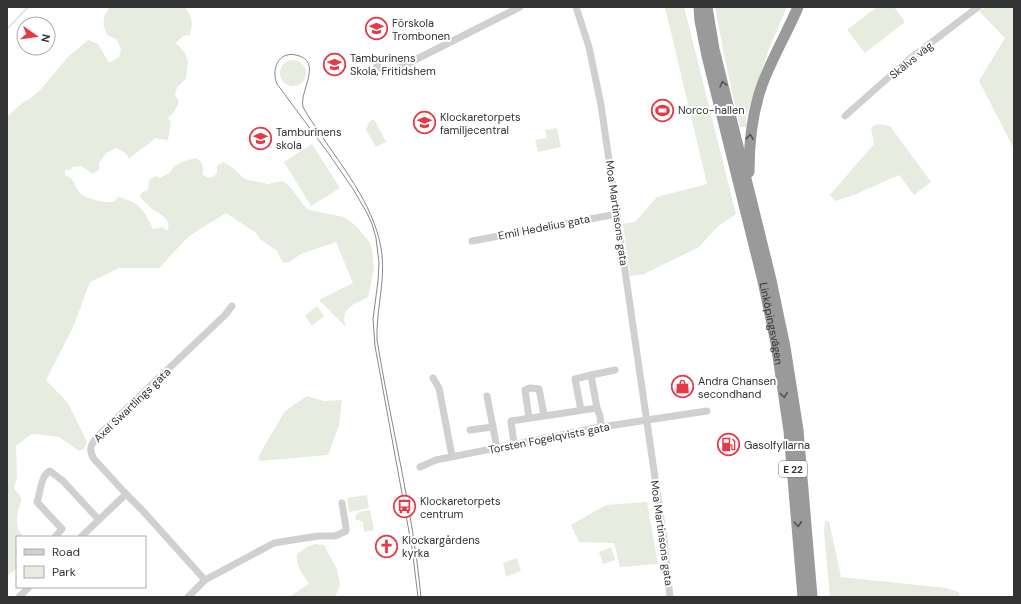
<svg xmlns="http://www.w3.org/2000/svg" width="1021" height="604" viewBox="0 0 1021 604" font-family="'DM Sans',sans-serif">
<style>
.green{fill:#e6ecdf}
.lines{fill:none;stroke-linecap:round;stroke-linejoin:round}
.stream{stroke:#cfe2ee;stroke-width:1.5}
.minor{stroke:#d0d0d0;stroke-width:7}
.highway{stroke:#9a9a9a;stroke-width:11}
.tram{stroke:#888;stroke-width:1}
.oneway{stroke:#525252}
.labels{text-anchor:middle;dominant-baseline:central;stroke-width:4;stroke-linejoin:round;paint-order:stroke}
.shield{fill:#fff;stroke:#707070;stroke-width:1}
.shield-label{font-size:10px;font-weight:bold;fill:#333}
.poi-label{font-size:11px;fill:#333;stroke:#fff;text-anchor:start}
.street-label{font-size:11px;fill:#333;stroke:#fff}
</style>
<rect width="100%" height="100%" fill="#fff"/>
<g class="green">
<path d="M 110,7 L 184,7 C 193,16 193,24 190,35 L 183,36 L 176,43 L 185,53 L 188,61 L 186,79 L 178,86 L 175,94 L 179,102 L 174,112 L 168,118 L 171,122 L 168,140 L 155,138 C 148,147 137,149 130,159 L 124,152 L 116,148 L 106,153 L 99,163 L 99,170 L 93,174 L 81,166 L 73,167 L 70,170 L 65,170 L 65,175 C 77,180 73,186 81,194 C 87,199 106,203 114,202 L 118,197 C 140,202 144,210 153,229 L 163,227 L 167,231 C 173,220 160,214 152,209 C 148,205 144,201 140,197 L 142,192 L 148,190 L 149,180 L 156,176 L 160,178 L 169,173 L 175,166 L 184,161 L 196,158 C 203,163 204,165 202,174 L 208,178 L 213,177 L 217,173 L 217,166 L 223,162 L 229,165 L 245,179 L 268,184 L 282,181 L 287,184 L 292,189 L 304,206 L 309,210 L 344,217 L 355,225 L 369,241 L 372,249 L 374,269 L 368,297 C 355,304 339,308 346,327 L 319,300 L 353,283 L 336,242 L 301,254 L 289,262 L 283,263 L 277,251 L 260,239 L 256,233 L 226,213 L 189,236 L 159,268 L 119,268 L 90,282 L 74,325 L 46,380 L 68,403 L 87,442 L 84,449 L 79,451 L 59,437 L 36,434 L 30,435 L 16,446 L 17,478 L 14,488 C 15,491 20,494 21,498 C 22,501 20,505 19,507 C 16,517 15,531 25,537 L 17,537 L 17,568 L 7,576 L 7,117 L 22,103 L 31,98 L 41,89 L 68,57 L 88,40 L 98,44 L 109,63 L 119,57 L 121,48 L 116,39 L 107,35 C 102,24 102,17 110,7 Z"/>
<path d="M 665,7 L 684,7 L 736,214 L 717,227 L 699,247 L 644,274 L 630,276 L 623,224 L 635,222 L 657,197 L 707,184 Z"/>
<path d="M 715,7 L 787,7 L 770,46 L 746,116 L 746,127 L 740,127 L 724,55 Z"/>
<path d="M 877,7 L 894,7 L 905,22 L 865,53 L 847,30 Z"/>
<path d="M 986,7 L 1014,7 L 1014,149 L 979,81 L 1005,38 L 979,11 Z"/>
<circle cx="293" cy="73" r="13"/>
<path d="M 374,119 L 386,142 L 376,147 L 366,130 L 369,122 Z"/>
<path d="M 877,124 L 890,126 L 931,182 L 914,195 L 899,175 L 854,195 L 835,201 L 830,195 L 874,144 L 871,128 Z"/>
<path d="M 557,128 L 561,147 L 538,152 L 535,140 L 547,138 L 545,130 Z"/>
<path d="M 312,144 L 340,188 L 311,206 L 284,162 Z"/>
<path d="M 317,306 L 324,316 L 312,326 L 305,316 Z"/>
<path d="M 307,396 L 324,401 L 342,400 L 339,425 L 328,455 L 260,461 L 258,457 L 285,411 Z"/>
<path d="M 367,495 L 369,508 L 349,512 L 347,498 Z"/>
<path d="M 647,502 L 658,564 L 620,567 L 614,543 L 579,542 L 571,525 L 606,505 Z"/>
<path d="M 370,510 L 374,530 L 364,532 L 363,522 L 355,519 L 355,516 L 359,512 Z"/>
<path d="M 825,521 L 829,521 L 841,577 L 946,588 L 959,592 L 960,597 L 830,597 L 824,532 Z"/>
<path d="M 315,544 L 324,545 L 337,569 L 340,585 L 335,597 L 289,597 L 309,584 C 303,574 295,566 297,554 L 307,547 Z"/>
<path d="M 611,547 L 615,560 L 603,564 L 599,552 Z"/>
<path d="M 517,558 L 521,571 L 506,577 L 503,563 Z"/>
</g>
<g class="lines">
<path class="stream" d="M 7,29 L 28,7"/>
<g class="minor">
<path d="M 576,7 L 589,47 L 601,105 L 664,540 L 670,597"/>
<path d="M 377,66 L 389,73 L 520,7"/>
<path d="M 845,116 L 907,61 L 978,7"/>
<path d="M 472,241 L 617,214"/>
<path d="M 591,375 L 615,370"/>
<path d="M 433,378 L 439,388 L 452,456"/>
<path d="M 487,396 L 497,448"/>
<path d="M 581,410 L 575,379 L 591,375 L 597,408"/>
<path d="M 529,418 L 525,390 L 530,388 L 539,389 L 544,415"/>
<path d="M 470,430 L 493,427"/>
<path d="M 514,444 L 511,421 L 597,408 L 600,416 L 601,427"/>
<path d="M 420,467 L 436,460 L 601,427 L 707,411"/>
<path d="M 55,537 L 62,529 L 37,502 C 41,492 40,476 50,471 L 63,481 L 99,520"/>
<path d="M 81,537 L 126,494"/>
<path d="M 205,580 L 142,510 L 126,494 L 94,459 C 87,448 92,443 100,434 L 225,315 L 232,306"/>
<path d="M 19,597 L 29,587"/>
<path d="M 188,597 L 205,580 L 274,543 L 318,536 L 335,536 L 346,531 L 346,528 L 342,503"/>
</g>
<g class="highway">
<path id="s1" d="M 699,7 L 700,21 L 707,56 L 763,281 L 776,343 L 789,431 L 803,597"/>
<path d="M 707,7 L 714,49 L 771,280 L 785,347 L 798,430 L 812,597"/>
<path d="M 749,172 C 749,142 752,113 762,85 C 772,58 787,33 798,7"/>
</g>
<path class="tram" d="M 418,597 L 412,548 L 375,346 L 373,319 L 378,281 L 379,263 L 376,238 L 372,224 L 367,213 L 353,189 L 329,154 L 277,84 C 271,70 278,51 296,55 C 324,61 299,91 303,107 C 308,117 315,125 321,135 C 346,172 377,210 382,255 C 385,283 376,311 377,340 C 391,426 413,510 421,597"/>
</g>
<defs><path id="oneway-chevron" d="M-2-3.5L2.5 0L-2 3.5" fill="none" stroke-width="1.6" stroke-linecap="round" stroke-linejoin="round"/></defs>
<g class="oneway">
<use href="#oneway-chevron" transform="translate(723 84) rotate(-104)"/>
<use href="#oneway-chevron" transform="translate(750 137) rotate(-84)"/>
<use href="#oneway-chevron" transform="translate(784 395) rotate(82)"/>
<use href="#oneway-chevron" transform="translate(798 524) rotate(86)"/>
</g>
<defs>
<symbol id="school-ring" viewBox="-11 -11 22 22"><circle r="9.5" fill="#fff" stroke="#e63946" stroke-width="1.5"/><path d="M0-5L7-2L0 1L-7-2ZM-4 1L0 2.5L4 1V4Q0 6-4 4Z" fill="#e63946"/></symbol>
<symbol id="stadium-ring" viewBox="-11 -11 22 22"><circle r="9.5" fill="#fff" stroke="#e63946" stroke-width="1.5"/><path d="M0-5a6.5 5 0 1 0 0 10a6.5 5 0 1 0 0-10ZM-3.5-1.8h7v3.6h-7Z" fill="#e63946"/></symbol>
<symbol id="shop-ring" viewBox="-11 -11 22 22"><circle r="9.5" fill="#fff" stroke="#e63946" stroke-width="1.5"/><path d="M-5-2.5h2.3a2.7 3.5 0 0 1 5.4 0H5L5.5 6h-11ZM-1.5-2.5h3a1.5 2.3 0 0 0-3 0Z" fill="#e63946"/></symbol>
<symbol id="fuel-ring" viewBox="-11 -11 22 22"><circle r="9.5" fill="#fff" stroke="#e63946" stroke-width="1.5"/><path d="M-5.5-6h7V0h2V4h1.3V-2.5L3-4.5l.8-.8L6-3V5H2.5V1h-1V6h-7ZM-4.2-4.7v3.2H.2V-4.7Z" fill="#e63946"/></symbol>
<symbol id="bus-ring" viewBox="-11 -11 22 22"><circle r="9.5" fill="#fff" stroke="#e63946" stroke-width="1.5"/><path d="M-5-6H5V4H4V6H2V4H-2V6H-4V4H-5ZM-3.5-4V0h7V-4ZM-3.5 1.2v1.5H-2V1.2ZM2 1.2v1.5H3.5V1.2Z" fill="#e63946"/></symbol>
<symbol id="church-ring" viewBox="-11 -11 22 22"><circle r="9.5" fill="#fff" stroke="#e63946" stroke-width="1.5"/><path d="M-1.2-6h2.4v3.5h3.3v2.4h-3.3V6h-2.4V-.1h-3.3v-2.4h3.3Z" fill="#e63946"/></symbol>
</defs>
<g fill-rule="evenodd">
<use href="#school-ring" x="364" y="16" width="25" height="25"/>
<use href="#school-ring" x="322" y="52" width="25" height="25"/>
<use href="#stadium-ring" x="650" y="98" width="25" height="25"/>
<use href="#school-ring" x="412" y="110" width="25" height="25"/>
<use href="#school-ring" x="248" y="126" width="25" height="25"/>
<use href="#shop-ring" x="670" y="374" width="25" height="25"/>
<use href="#fuel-ring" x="716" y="432" width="25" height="25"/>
<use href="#bus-ring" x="392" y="494" width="25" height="25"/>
<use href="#church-ring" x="374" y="534" width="25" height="25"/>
</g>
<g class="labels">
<rect class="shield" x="779" y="461" width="28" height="16" rx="3"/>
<g class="shield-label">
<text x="793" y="469">E 22</text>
</g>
<g class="poi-label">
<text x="392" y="23">Förskola<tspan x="392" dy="13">Trombonen</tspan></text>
<text x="350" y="58">Tamburinens<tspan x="350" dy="13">Skola, Fritidshem</tspan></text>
<text x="678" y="110">Norco-hallen</text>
<text x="440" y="117">Klockaretorpets<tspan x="440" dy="13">familjecentral</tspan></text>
<text x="276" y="132">Tamburinens<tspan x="276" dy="13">skola</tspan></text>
<text x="698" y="381">Andra Chansen<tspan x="698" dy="13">secondhand</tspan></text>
<text x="744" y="445">Gasolfyllarna</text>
<text x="420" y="501">Klockaretorpets<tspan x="420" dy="13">centrum</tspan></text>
<text x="402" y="540">Klockargårdens<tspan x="402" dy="13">kyrka</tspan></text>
</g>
<g class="street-label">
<text transform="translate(911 60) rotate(-39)">Skälvs väg</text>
<text transform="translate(617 213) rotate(82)">Moa Martinsons gata</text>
<text transform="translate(544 227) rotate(-11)">Emil Hedelius gata</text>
<text stroke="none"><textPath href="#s1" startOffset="325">Linköpingsvägen</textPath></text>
<text transform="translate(132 405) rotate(-44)">Axel Swartlings gata</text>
<text transform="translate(549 438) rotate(-11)">Torsten Fogelqvists gata</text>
<text transform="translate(662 533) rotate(82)">Moa Martinsons gata</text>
</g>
</g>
<rect width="1021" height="604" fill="none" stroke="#333333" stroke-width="16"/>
<rect x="16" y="536" width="130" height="52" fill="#ffffff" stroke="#adadad"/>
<rect x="24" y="549" width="20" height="6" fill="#d0d0d0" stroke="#adadad"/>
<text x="52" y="556" font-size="12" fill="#333333">Road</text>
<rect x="24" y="566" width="20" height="12" fill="#e6ecdf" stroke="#adadad"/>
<text x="52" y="576" font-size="12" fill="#333333">Park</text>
<g transform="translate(36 36) rotate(103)"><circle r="19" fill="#ffffff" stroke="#adadad"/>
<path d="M0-3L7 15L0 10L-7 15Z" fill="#e63946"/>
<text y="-6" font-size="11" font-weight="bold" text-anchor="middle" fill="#333333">N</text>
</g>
</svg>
